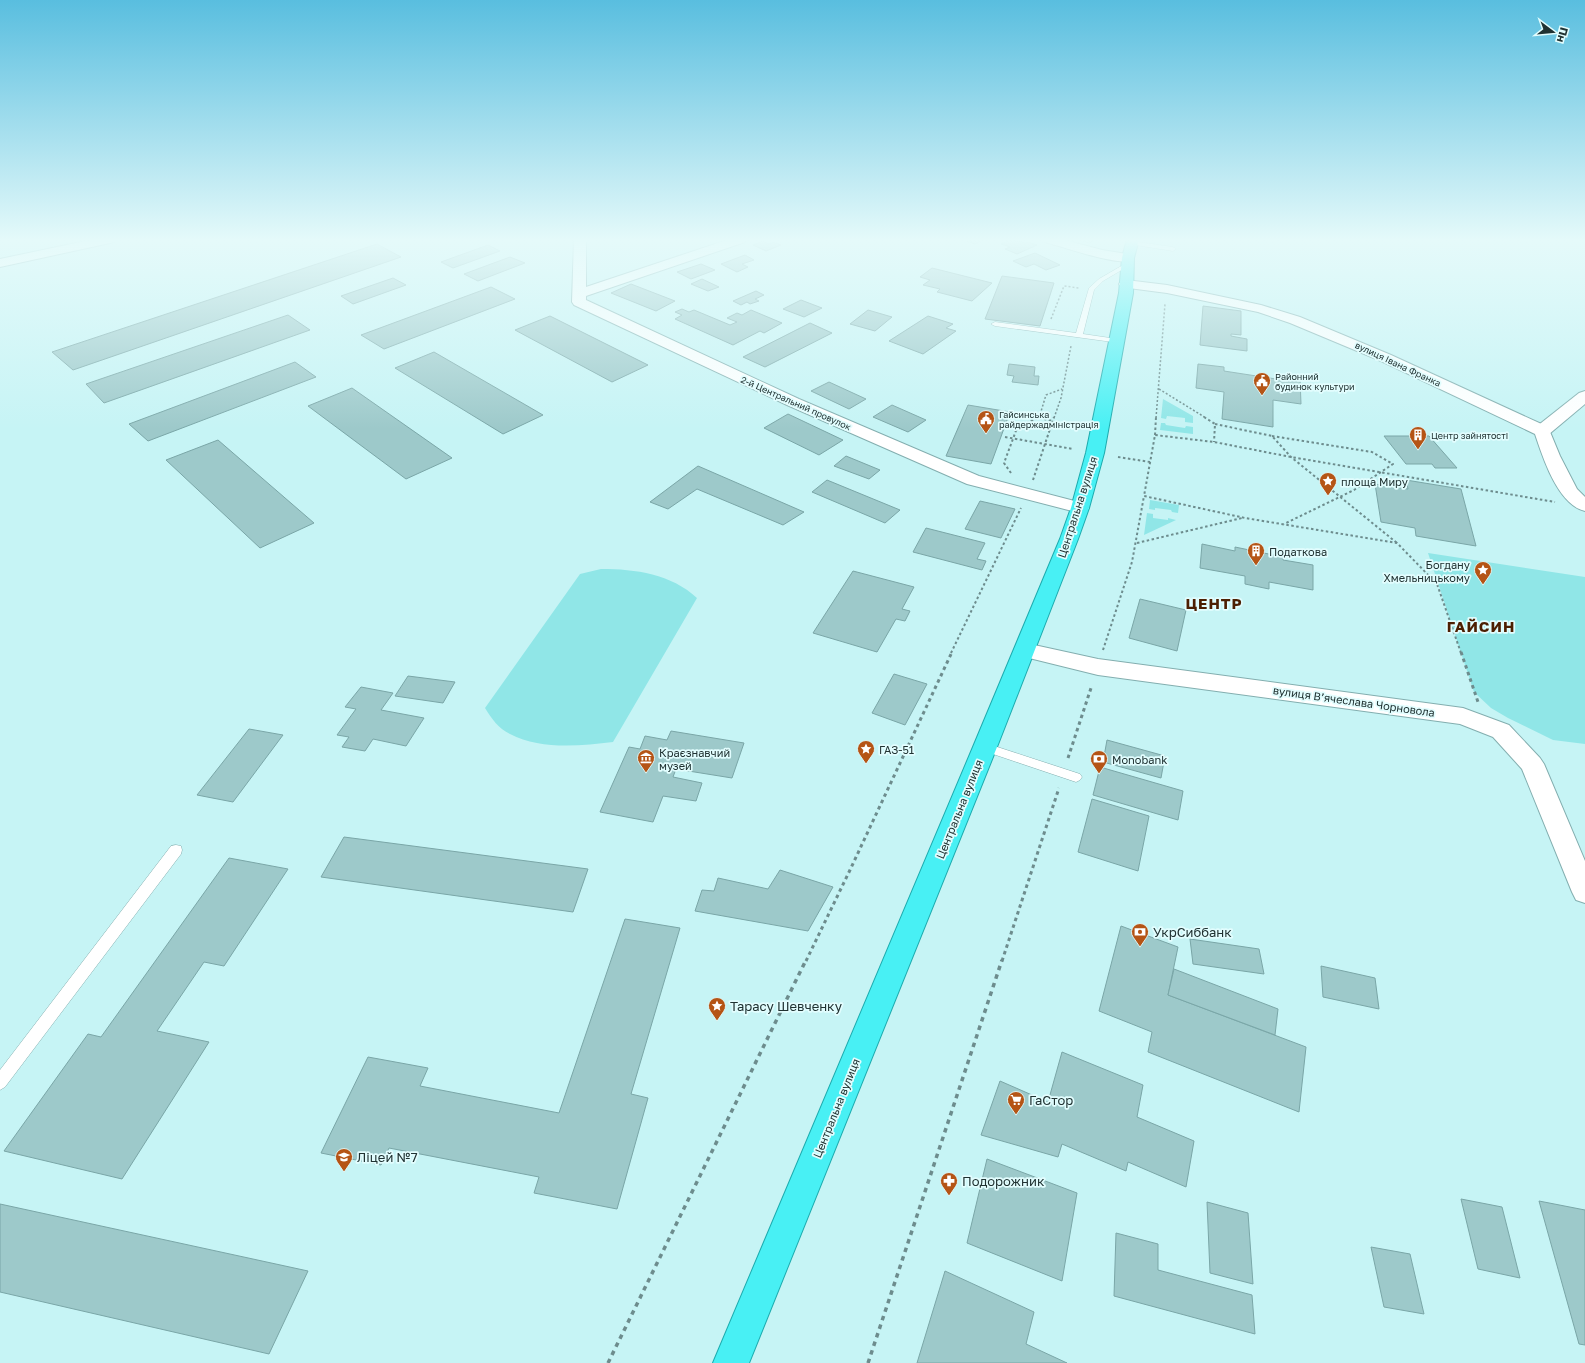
<svg xmlns="http://www.w3.org/2000/svg" width="1585" height="1363" viewBox="0 0 1585 1363" font-family="'Golos Text',sans-serif">
<style>
.green{fill:#90e6e7}
.building{fill:#9dc9ca;stroke:#7aa6a7}
.lines{fill:none;stroke-linecap:round;stroke-linejoin:round}
.service-casing{stroke:#83aeaf;stroke-width:1}
.minor-casing{stroke:#83aeaf;stroke-width:2}
.tertiary-casing{stroke:#83aeaf;stroke-width:2}
.trunk-casing{stroke:#1dabae;stroke-width:2}
.path-far3{stroke:#6d8c8d;stroke-width:1.5;stroke-dasharray:2 2;stroke-linecap:butt}
.path-far2{stroke:#6d8c8d;stroke-width:2;stroke-dasharray:2.5 2.5;stroke-linecap:butt}
.path-far1{stroke:#6d8c8d;stroke-width:3;stroke-dasharray:3.5 3.5;stroke-linecap:butt}
.path{stroke:#6d8c8d;stroke-width:3.5;stroke-dasharray:4.5 4.5;stroke-linecap:butt}
.service{fill:#fff;fill-rule:evenodd}
.minor{fill:#fff;fill-rule:evenodd}
.tertiary{fill:#fff;fill-rule:evenodd}
.trunk{fill:#48f0f4;fill-rule:evenodd}
.labels{text-anchor:middle;dominant-baseline:central;stroke-width:3.5;stroke-linejoin:round;paint-order:stroke}
.far-street-label{font-size:9px;fill:#203232;stroke:#e2fdfe}
.far-poi-label{font-size:9px;fill:#203232;stroke:#e2fdfe;text-anchor:start}
.poi-label{font-size:11px;fill:#203232;stroke:#e2fdfe;text-anchor:start}
.street-label{font-size:11px;fill:#203232;stroke:#e2fdfe}
.near-poi-label{font-size:13px;fill:#203232;stroke:#e2fdfe;text-anchor:start}
.district-label{font-size:15px;font-weight:bold;letter-spacing:1px;fill:#4d1f02;stroke:#e2fdfe}
</style>
<rect width="100%" height="100%" fill="#c6f4f5"/>
<g class="green">
<path d="M 1163,399 L 1193,416 L 1193,423 L 1185,422 L 1185,418 L 1167,416 L 1166,419 L 1161,418 Z"/>
<path d="M 1161,423 L 1165,423 L 1166,425 L 1185,428 L 1186,426 L 1193,427 L 1193,434 L 1160,430 Z"/>
<path d="M 1150,500 L 1179,505 L 1178,513 L 1172,512 L 1171,510 L 1155,508 L 1155,510 L 1149,509 Z"/>
<path d="M 1147,513 L 1153,514 L 1153,518 L 1168,520 L 1168,518 L 1176,520 L 1144,535 Z"/>
<path d="M 1428,553 L 1585,577 L 1585,744 L 1553,740 L 1508,718 L 1491,708 L 1474,692 Z"/>
<path d="M 601,569 C 636,569 671,574 697,598 L 613,742 C 580,746 540,750 510,734 C 499,729 491,718 485,708 L 580,574 Z"/>
</g>
<g class="building">
<path d="M 972,239 L 985,239 L 975,244 L 967,241 Z"/>
<path d="M 1007,239 L 1016,239 L 1020,240 L 1018,241 L 1025,243 L 1028,242 L 1037,245 L 1017,254 L 1005,249 L 1010,247 L 1001,244 L 1008,241 L 1004,240 Z"/>
<path d="M 1076,239 L 1097,239 L 1089,243 Z"/>
<path d="M 763,241 L 769,244 L 773,242 L 781,245 L 766,251 L 753,245 Z"/>
<path d="M 377,244 L 401,257 L 73,370 L 52,352 Z"/>
<path d="M 488,245 L 500,251 L 453,268 L 441,262 Z"/>
<path d="M 1035,253 L 1060,265 L 1046,270 L 1034,264 L 1026,267 L 1013,261 Z"/>
<path d="M 745,255 L 754,260 L 742,264 L 748,267 L 737,272 L 721,264 Z"/>
<path d="M 510,257 L 525,263 L 478,281 L 464,274 Z"/>
<path d="M 701,264 L 715,270 L 691,279 L 677,272 Z"/>
<path d="M 932,268 L 992,283 L 972,301 L 937,292 L 940,289 L 923,285 L 930,280 L 920,277 Z"/>
<path d="M 1002,276 L 1054,283 L 1040,326 L 985,319 Z"/>
<path d="M 393,278 L 406,285 L 353,304 L 341,296 Z"/>
<path d="M 702,279 L 719,287 L 708,291 L 691,284 Z"/>
<path d="M 631,284 L 675,301 L 656,311 L 611,293 Z"/>
<path d="M 491,287 L 515,299 L 384,349 L 361,335 Z"/>
<path d="M 756,291 L 764,295 L 755,299 L 759,301 L 750,304 L 747,302 L 741,305 L 733,301 Z"/>
<path d="M 801,300 L 822,308 L 804,317 L 783,309 Z"/>
<path d="M 1203,306 L 1241,311 L 1241,335 L 1231,334 L 1231,336 L 1247,339 L 1247,351 L 1200,345 Z"/>
<path d="M 682,309 L 689,312 L 694,310 L 730,325 L 737,322 L 727,318 L 737,313 L 742,315 L 751,310 L 782,323 L 764,333 L 760,331 L 733,345 L 675,319 L 682,315 L 675,312 Z"/>
<path d="M 868,310 L 892,317 L 875,331 L 850,324 Z"/>
<path d="M 288,315 L 310,330 L 104,403 L 86,384 Z"/>
<path d="M 550,316 L 648,365 L 612,382 L 515,330 Z"/>
<path d="M 928,316 L 953,324 L 946,328 L 956,331 L 923,354 L 889,341 Z"/>
<path d="M 810,323 L 832,333 L 765,367 L 743,357 Z"/>
<path d="M 434,352 L 543,415 L 503,434 L 395,368 Z"/>
<path d="M 295,362 L 316,377 L 148,441 L 129,424 Z"/>
<path d="M 1009,364 L 1035,367 L 1034,376 L 1039,376 L 1038,385 L 1012,382 L 1014,376 L 1007,375 Z"/>
<path d="M 1198,364 L 1224,367 L 1224,371 L 1276,379 L 1276,375 L 1300,379 L 1301,404 L 1273,400 L 1273,427 L 1222,419 L 1224,392 L 1196,388 Z"/>
<path d="M 829,382 L 866,399 L 849,409 L 811,391 Z"/>
<path d="M 352,388 L 452,458 L 406,479 L 308,406 Z"/>
<path d="M 892,405 L 926,420 L 908,432 L 873,417 Z"/>
<path d="M 968,405 L 1010,412 L 991,464 L 946,456 Z"/>
<path d="M 788,414 L 843,440 L 819,455 L 764,428 Z"/>
<path d="M 1384,436 L 1429,436 L 1457,468 L 1435,468 L 1432,464 L 1406,464 Z"/>
<path d="M 218,440 L 314,523 L 260,548 L 166,460 Z"/>
<path d="M 846,456 L 880,470 L 869,479 L 834,466 Z"/>
<path d="M 698,466 L 804,512 L 783,525 L 697,489 L 668,509 L 650,502 Z"/>
<path d="M 827,480 L 900,510 L 885,523 L 812,492 Z"/>
<path d="M 1406,480 L 1461,489 L 1476,546 L 1416,536 L 1415,528 L 1381,522 L 1375,484 L 1408,489 Z"/>
<path d="M 980,501 L 1015,509 L 1001,538 L 965,529 Z"/>
<path d="M 926,528 L 985,543 L 977,559 L 986,561 L 982,570 L 913,552 Z"/>
<path d="M 1202,544 L 1235,551 L 1235,547 L 1283,557 L 1283,560 L 1313,565 L 1313,590 L 1269,582 L 1269,589 L 1245,584 L 1245,576 L 1200,568 Z"/>
<path d="M 853,571 L 914,587 L 902,609 L 910,611 L 905,621 L 896,619 L 877,652 L 813,633 Z"/>
<path d="M 1140,599 L 1186,610 L 1177,651 L 1129,638 Z"/>
<path d="M 894,674 L 927,684 L 905,725 L 872,713 Z"/>
<path d="M 408,676 L 455,682 L 443,703 L 395,696 Z"/>
<path d="M 361,687 L 393,693 L 381,710 L 424,718 L 406,746 L 373,739 L 365,751 L 342,747 L 349,737 L 337,735 L 356,709 L 345,707 Z"/>
<path d="M 249,729 L 283,735 L 233,802 L 197,795 Z"/>
<path d="M 671,731 L 744,743 L 732,778 L 676,769 L 673,777 L 702,783 L 696,801 L 663,796 L 653,822 L 600,812 L 629,747 L 640,749 L 645,736 L 667,740 Z"/>
<path d="M 1107,740 L 1165,756 L 1161,778 L 1103,762 Z"/>
<path d="M 1100,767 L 1183,791 L 1178,820 L 1093,795 Z"/>
<path d="M 1092,799 L 1149,816 L 1138,871 L 1078,852 Z"/>
<path d="M 344,837 L 588,869 L 573,912 L 321,877 Z"/>
<path d="M 229,858 L 288,869 L 224,966 L 204,962 L 157,1031 L 209,1042 L 122,1179 L 4,1151 L 88,1034 L 101,1037 Z"/>
<path d="M 780,870 L 833,887 L 808,931 L 695,911 L 702,890 L 714,891 L 718,878 L 768,889 Z"/>
<path d="M 625,919 L 680,928 L 631,1094 L 648,1098 L 617,1209 L 534,1193 L 539,1177 L 389,1148 L 381,1165 L 321,1153 L 368,1057 L 428,1068 L 420,1086 L 559,1113 Z"/>
<path d="M 1121,926 L 1178,947 L 1168,995 L 1306,1047 L 1299,1112 L 1148,1052 L 1152,1032 L 1099,1011 Z"/>
<path d="M 1190,939 L 1259,949 L 1264,974 L 1193,964 Z"/>
<path d="M 1321,966 L 1375,978 L 1379,1009 L 1323,997 Z"/>
<path d="M 1174,969 L 1278,1009 L 1275,1035 L 1168,995 Z"/>
<path d="M 1062,1052 L 1143,1085 L 1137,1117 L 1194,1141 L 1186,1187 L 1128,1162 L 1126,1171 L 1062,1144 L 1058,1157 L 981,1135 L 1000,1081 L 1048,1102 Z"/>
<path d="M 987,1159 L 1077,1193 L 1062,1281 L 967,1243 Z"/>
<path d="M 1461,1199 L 1502,1207 L 1520,1278 L 1478,1269 Z"/>
<path d="M 1539,1201 L 1585,1210 L 1585,1345 L 1579,1344 Z"/>
<path d="M 1207,1202 L 1248,1213 L 1253,1284 L 1210,1273 Z"/>
<path d="M 0,1204 L 308,1271 L 269,1354 L 0,1292 Z"/>
<path d="M 1116,1233 L 1158,1244 L 1158,1270 L 1252,1295 L 1255,1334 L 1114,1296 Z"/>
<path d="M 1371,1247 L 1410,1254 L 1424,1314 L 1384,1307 Z"/>
<path d="M 945,1271 L 1034,1312 L 1026,1344 L 1067,1363 L 917,1363 Z"/>
</g>
<g class="lines">
<defs>
<g id="service">
<path d="M 1131,241 L 1173,247 L 1176,249 L 1173,251 L 1129,244 L 1129,242 Z"/>
<path d="M 1125,264 L 1130,265 L 1103,281 L 1094,290 L 1083,334 L 1117,339 L 1120,339 L 1120,343 L 995,326 L 991,324 L 995,322 L 1076,333 L 1089,288 L 1099,279 Z"/>
<path d="M 985,743 L 1080,774 L 1082,777 L 1080,780 L 1076,782 L 981,750 L 979,747 L 981,744 Z"/>
<path d="M 176,845 L 181,846 L 182,850 L 181,854 L 5,1087 L 0,1090 L 0,1070 L 171,846 Z"/>
</g>
<g id="minor">
<path d="M 95,239 L 116,239 L 114,242 L 110,243 L 0,267 L 0,259 Z"/>
<path d="M 574,239 L 586,239 L 586,287 L 730,239 L 747,239 L 745,242 L 586,296 L 586,300 L 799,399 L 979,476 L 1086,504 L 1089,508 L 1086,512 L 1080,513 L 967,484 L 787,405 L 574,305 L 572,302 Z"/>
<path d="M 1043,239 L 1061,239 L 1102,250 L 1133,255 L 1134,258 L 1133,261 C 1114,265 1064,247 1045,242 Z"/>
<path d="M 1585,391 L 1585,404 L 1548,435 L 1542,436 L 1536,435 L 1534,431 L 1536,427 L 1579,393 Z"/>
<path d="M 1025,643 L 1098,659 L 1463,708 L 1509,725 L 1540,758 L 1544,764 L 1585,861 L 1585,903 L 1576,900 L 1572,892 L 1522,769 L 1493,737 L 1460,724 L 1098,675 L 1017,655 L 1014,650 L 1017,645 Z"/>
</g>
<path id="tertiary" d="M 1126,280 L 1167,285 L 1261,305 L 1300,317 L 1391,355 L 1548,427 L 1560,456 L 1577,489 L 1585,497 L 1585,511 C 1558,505 1543,458 1535,434 L 1381,361 L 1290,323 L 1258,312 L 1167,293 L 1121,287 L 1119,284 L 1121,281 Z"/>
<path id="trunk" d="M 1127,239 L 1139,239 L 1134,258 L 1133,293 L 1104,453 L 1089,508 L 1078,539 L 997,747 L 749,1363 L 713,1363 L 973,747 L 1060,539 L 1071,508 L 1086,453 L 1119,293 L 1122,258 Z"/>
</defs>
<use href="#service" class="service-casing"/>
<use href="#minor" class="minor-casing"/>
<use href="#tertiary" class="tertiary-casing"/>
<use href="#trunk" class="trunk-casing"/>
<g class="path-far3">
<path d="M 1051,319 L 1064,286 L 1079,288"/>
<path d="M 1159,389 L 1206,418"/>
<path d="M 1039,418 L 1046,395 L 1062,389"/>
<path d="M 1054,418 L 1061,398 L 1071,346"/>
<path d="M 1156,418 L 1165,304"/>
</g>
<g class="path-far2">
<path d="M 1204,417 L 1215,424 L 1214,442"/>
<path d="M 1039,418 L 1053,421"/>
<path d="M 1215,424 L 1272,436 L 1291,457 L 1397,543"/>
<path d="M 1155,435 L 1156,417"/>
<path d="M 1272,436 L 1372,452 L 1393,464 L 1354,490 L 1284,524"/>
<path d="M 1005,437 L 1073,449"/>
<path d="M 1118,457 L 1150,462"/>
<path d="M 1011,473 L 1004,463 L 1017,428 L 1039,417"/>
<path d="M 1033,480 L 1054,417"/>
<path d="M 1137,543 L 1242,518"/>
<path d="M 1103,650 L 1132,562 L 1144,496"/>
<path d="M 951,653 L 1021,508"/>
<path d="M 1461,653 L 1437,584 L 1397,543 L 1245,518 L 1144,496 L 1155,435 L 1214,442 L 1291,457 L 1555,502"/>
</g>
<g class="path-far1">
<path d="M 1461,652 L 1478,702"/>
<path d="M 1068,758 L 1092,685"/>
<path d="M 806,961 L 850,870 L 952,652"/>
<path d="M 1002,961 L 1059,788"/>
</g>
<g class="path">
<path d="M 608,1363 L 806,960"/>
<path d="M 868,1363 L 1002,960"/>
</g>
<use href="#service" class="service"/>
<use href="#minor" class="minor"/>
<use href="#tertiary" class="tertiary"/>
<use href="#trunk" class="trunk"/>
</g>
<linearGradient id="sky" x2="0" y2="1"><stop stop-color="#59bedf"/><stop offset="0.56" stop-color="#e5fafa"/><stop offset="1" stop-color="#e5fafa" stop-opacity="0"/></linearGradient>
<rect width="1585" height="429" fill="url(#sky)"/>
<defs>
<symbol id="civic-pin" viewBox="-11 -11 22 30"><path d="M0 17L-7.5 6A9.5 9.5 0 1 1 7.5 6Z" fill="#b55415" stroke="#e2fdfe"/><path d="M-.6-6.5H3V-4.5H.6V-3L4-1V1h2V6H-6V1h2V-1L-.6-3ZM-1.2 2.5V6h2.4V2.5Z" fill="#fff"/></symbol>
<symbol id="building-pin" viewBox="-11 -11 22 30"><path d="M0 17L-7.5 6A9.5 9.5 0 1 1 7.5 6Z" fill="#b55415" stroke="#e2fdfe"/><path d="M-4-6H4V6H1V3H-1V6H-4ZM-2.5-4.3h1.7v1.8h-1.7ZM.8-4.3h1.7v1.8H.8ZM-2.5-1h1.7V.8h-1.7ZM.8-1h1.7V.8H.8Z" fill="#fff"/></symbol>
<symbol id="sight-pin" viewBox="-11 -11 22 30"><path d="M0 17L-7.5 6A9.5 9.5 0 1 1 7.5 6Z" fill="#b55415" stroke="#e2fdfe"/><path d="M0-6L1.8-2.2L6-1.7L2.9 1.2L3.7 5.4L0 3.3L-3.7 5.4L-2.9 1.2L-6-1.7L-1.8-2.2Z" fill="#fff"/></symbol>
<symbol id="museum-pin" viewBox="-11 -11 22 30"><path d="M0 17L-7.5 6A9.5 9.5 0 1 1 7.5 6Z" fill="#b55415" stroke="#e2fdfe"/><path d="M0-6L6-3V-2H-6V-3ZM-5-1h2V3h-2ZM-1-1h2V3h-2ZM3-1h2V3H3ZM-6 4H6V6H-6Z" fill="#fff"/></symbol>
<symbol id="bank-pin" viewBox="-11 -11 22 30"><path d="M0 17L-7.5 6A9.5 9.5 0 1 1 7.5 6Z" fill="#b55415" stroke="#e2fdfe"/><path d="M-6-4H6V4H-6ZM0-2.3a2.3 2.3 0 1 0 0 4.6a2.3 2.3 0 1 0 0-4.6Z" fill="#fff"/></symbol>
<symbol id="supermarket-pin" viewBox="-11 -11 22 30"><path d="M0 17L-7.5 6A9.5 9.5 0 1 1 7.5 6Z" fill="#b55415" stroke="#e2fdfe"/><path d="M-6-5.5h2.5l.6 2H6L4.5 2H-2.5L-4.4-4H-6ZM-1.5 3.2a1.3 1.3 0 1 0 .1 0ZM3 3.2a1.3 1.3 0 1 0 .1 0Z" fill="#fff"/></symbol>
<symbol id="school-pin" viewBox="-11 -11 22 30"><path d="M0 17L-7.5 6A9.5 9.5 0 1 1 7.5 6Z" fill="#b55415" stroke="#e2fdfe"/><path d="M0-5L7-2L0 1L-7-2ZM-4 1L0 2.5L4 1V4Q0 6-4 4Z" fill="#fff"/></symbol>
<symbol id="pharmacy-pin" viewBox="-11 -11 22 30"><path d="M0 17L-7.5 6A9.5 9.5 0 1 1 7.5 6Z" fill="#b55415" stroke="#e2fdfe"/><path d="M-2-6h4v4h4v4h-4v4h-4v-4h-4v-4h4Z" fill="#fff"/></symbol>
</defs>
<g fill-rule="evenodd">
<use href="#civic-pin" x="1252" y="371" width="20" height="27"/>
<use href="#civic-pin" x="976" y="409" width="20" height="27"/>
<use href="#building-pin" x="1408" y="425" width="20" height="27"/>
<use href="#sight-pin" x="1318" y="471" width="20" height="27"/>
<use href="#building-pin" x="1246" y="541" width="20" height="27"/>
<use href="#sight-pin" x="1473" y="560" width="20" height="27"/>
<use href="#sight-pin" x="856" y="739" width="20" height="27"/>
<use href="#museum-pin" x="636" y="748" width="20" height="27"/>
<use href="#bank-pin" x="1089" y="749" width="20" height="27"/>
<use href="#bank-pin" x="1130" y="922" width="20" height="27"/>
<use href="#sight-pin" x="707" y="996" width="20" height="27"/>
<use href="#supermarket-pin" x="1006" y="1090" width="20" height="27"/>
<use href="#school-pin" x="334" y="1147" width="20" height="27"/>
<use href="#pharmacy-pin" x="939" y="1171" width="20" height="27"/>
</g>
<g class="labels">
<g class="far-street-label">
<text transform="translate(1398 364) rotate(25)">вулиця Івана Франка</text>
<text transform="translate(796 403) rotate(24)">2-й Центральний провулок</text>
</g>
<g class="far-poi-label">
<text x="1275" y="376">Районний<tspan x="1275" dy="10">будинок культури</tspan></text>
<text x="999" y="414">Гайсинська<tspan x="999" dy="10">райдержадміністрація</tspan></text>
<text x="1431" y="435">Центр зайнятості</text>
</g>
<g class="poi-label">
<text x="1341" y="481">площа Миру</text>
<text x="1269" y="551">Податкова</text>
<text x="1470" y="564" text-anchor="end">Богдану<tspan x="1470" dy="13">Хмельницькому</tspan></text>
<text x="879" y="749">ГАЗ-51</text>
<text x="659" y="752">Краєзнавчий<tspan x="659" dy="13">музей</tspan></text>
<text x="1112" y="759">Monobank</text>
</g>
<g class="street-label">
<text transform="translate(1077 507) rotate(-72)">Центральна вулиця</text>
<text transform="translate(1354 701) rotate(8)">вулиця Вʼячеслава Чорновола</text>
<text transform="translate(959 809) rotate(-68)">Центральна вулиця</text>
<text transform="translate(836 1108) rotate(-68)">Центральна вулиця</text>
</g>
<g class="near-poi-label">
<text x="1153" y="932">УкрСиббанк</text>
<text x="730" y="1006">Тарасу Шевченку</text>
<text x="1029" y="1100">ГаСтор</text>
<text x="357" y="1157">Ліцей №7</text>
<text x="962" y="1181">Подорожник</text>
</g>
<g class="district-label">
<text x="1214" y="603">ЦЕНТР</text>
<text x="1481" y="626">ГАЙСИН</text>
</g>
</g>
<g transform="translate(1553 32) rotate(106)" stroke="#e2fdfe" stroke-width="3" paint-order="stroke">
<path d="M0-3L7 15L0 10L-7 15Z" fill="#203232"/>
<text y="-6" font-size="11" font-weight="bold" text-anchor="middle" fill="#203232">Пн</text>
</g>
</svg>
